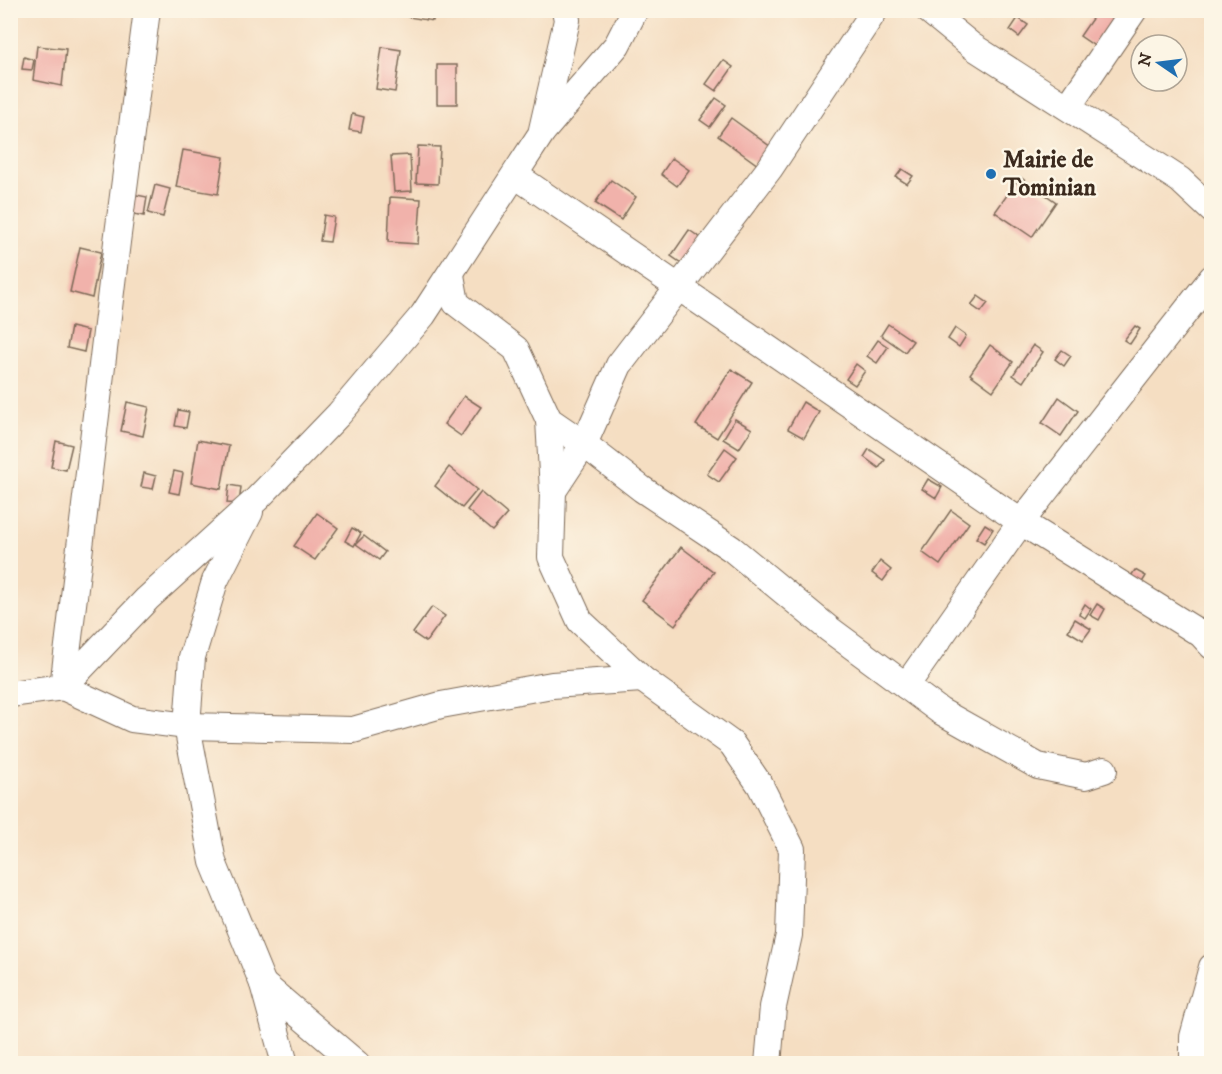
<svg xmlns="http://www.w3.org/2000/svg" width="1222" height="1074" viewBox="0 0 1222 1074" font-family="'IM FELL DW Pica',serif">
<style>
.building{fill:#f1b2ab}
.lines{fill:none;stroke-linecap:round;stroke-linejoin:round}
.street-casing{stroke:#7c6957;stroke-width:28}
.street{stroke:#fff;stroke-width:26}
.poi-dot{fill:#1f6fb2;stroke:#fcf5e5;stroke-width:2}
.labels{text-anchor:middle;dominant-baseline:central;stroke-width:5;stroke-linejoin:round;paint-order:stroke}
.poi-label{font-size:24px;font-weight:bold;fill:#3b2a1e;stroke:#fcf5e5;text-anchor:start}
</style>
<rect width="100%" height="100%" fill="#fcf5e5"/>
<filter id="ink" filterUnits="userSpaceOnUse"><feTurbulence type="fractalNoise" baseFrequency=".0167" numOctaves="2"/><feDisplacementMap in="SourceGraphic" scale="12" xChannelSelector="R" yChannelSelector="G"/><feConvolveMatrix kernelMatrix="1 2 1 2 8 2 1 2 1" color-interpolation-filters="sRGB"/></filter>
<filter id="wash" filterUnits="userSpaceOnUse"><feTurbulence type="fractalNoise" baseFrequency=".008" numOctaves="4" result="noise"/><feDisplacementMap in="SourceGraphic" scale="24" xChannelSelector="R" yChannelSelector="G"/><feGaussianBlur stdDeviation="1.35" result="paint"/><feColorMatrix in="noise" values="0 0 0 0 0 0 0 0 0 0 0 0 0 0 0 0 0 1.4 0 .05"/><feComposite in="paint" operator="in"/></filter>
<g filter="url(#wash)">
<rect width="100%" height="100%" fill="#f5dec2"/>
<g id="blocks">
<g class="building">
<path d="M 409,10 L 434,10 L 433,21 L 408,17 Z"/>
<path d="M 1098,10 L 1110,10 L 1118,16 L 1096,47 L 1080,36 Z"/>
<path d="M 1018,18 L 1028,25 L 1019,37 L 1010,30 Z"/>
<path d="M 37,46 L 66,49 L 62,86 L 33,80 Z"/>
<path d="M 382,47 L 401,50 L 395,92 L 376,89 Z"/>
<path d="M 24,57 L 34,60 L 32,70 L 22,69 Z"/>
<path d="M 723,60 L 733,67 L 716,91 L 706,84 Z"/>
<rect x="437" y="65" width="20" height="39"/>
<path d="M 716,98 L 726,105 L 710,127 L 700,120 Z"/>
<path d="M 352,114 L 364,117 L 361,132 L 349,130 Z"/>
<path d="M 731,118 L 771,147 L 758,165 L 718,136 Z"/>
<path d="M 418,146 L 440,147 L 438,184 L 416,183 Z"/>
<path d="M 183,150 L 224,157 L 218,194 L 176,187 Z"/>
<path d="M 410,155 L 412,191 L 394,192 L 391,156 Z"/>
<path d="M 672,158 L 689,170 L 677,186 L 661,174 Z"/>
<path d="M 902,169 L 913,176 L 907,184 L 896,177 Z"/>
<path d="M 1020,177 L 1056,202 L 1032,237 L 995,212 Z"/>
<path d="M 611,180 L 636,197 L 621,220 L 595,203 Z"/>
<path d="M 155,185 L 170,189 L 163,217 L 148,213 Z"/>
<path d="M 132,194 L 147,197 L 144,216 L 129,213 Z"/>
<path d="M 390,197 L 421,199 L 418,244 L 388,242 Z"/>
<path d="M 324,215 L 334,217 L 330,242 L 320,241 Z"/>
<path d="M 689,230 L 708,243 L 690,269 L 671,256 Z"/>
<path d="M 80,247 L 101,252 L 92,298 L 70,292 Z"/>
<path d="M 978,296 L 988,303 L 981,312 L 971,305 Z"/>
<path d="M 888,324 L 913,341 L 905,352 L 881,335 Z"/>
<path d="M 1135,326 L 1140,329 L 1130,344 L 1124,340 Z"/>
<path d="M 71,327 L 88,331 L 84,352 L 67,348 Z"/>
<path d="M 955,328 L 966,336 L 959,347 L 948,339 Z"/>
<path d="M 878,340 L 888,347 L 877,363 L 867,356 Z"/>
<path d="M 990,345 L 1013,362 L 993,391 L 970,374 Z"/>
<path d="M 1033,345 L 1043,352 L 1023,382 L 1013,375 Z"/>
<path d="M 1062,350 L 1071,356 L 1064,366 L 1055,359 Z"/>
<path d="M 856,364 L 865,371 L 855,385 L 846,379 Z"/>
<path d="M 731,369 L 752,382 L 717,438 L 696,425 Z"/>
<path d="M 464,396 L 481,407 L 461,436 L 444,424 Z"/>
<path d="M 1059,397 L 1078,411 L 1061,436 L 1042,423 Z"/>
<path d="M 127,402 L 149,407 L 143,436 L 121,431 Z"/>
<path d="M 803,402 L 819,412 L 804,438 L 788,429 Z"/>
<path d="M 178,410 L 189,412 L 186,428 L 175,426 Z"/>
<path d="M 735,419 L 752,429 L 739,449 L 723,439 Z"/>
<path d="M 198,440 L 229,446 L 221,489 L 191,483 Z"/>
<path d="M 56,441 L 72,445 L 66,470 L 51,467 Z"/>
<path d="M 725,448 L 737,457 L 719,482 L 707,474 Z"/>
<path d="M 869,449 L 885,460 L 879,468 L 864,457 Z"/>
<path d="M 449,467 L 477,490 L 462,508 L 435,486 Z"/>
<path d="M 174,471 L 183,473 L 179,494 L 169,492 Z"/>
<path d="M 144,473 L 156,476 L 153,489 L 141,487 Z"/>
<path d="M 928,479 L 942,487 L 936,498 L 922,489 Z"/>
<path d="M 229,485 L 241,487 L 239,504 L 227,503 Z"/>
<path d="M 481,492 L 507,514 L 492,531 L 467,510 Z"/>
<path d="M 951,510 L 969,523 L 940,565 L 922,552 Z"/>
<path d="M 317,513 L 338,528 L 315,560 L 294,546 Z"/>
<path d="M 985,524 L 993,529 L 984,543 L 976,538 Z"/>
<path d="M 352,528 L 361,533 L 354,546 L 345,541 Z"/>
<path d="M 364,536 L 385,552 L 379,560 L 356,544 Z"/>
<path d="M 681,547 L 714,572 L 675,625 L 642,600 Z"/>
<path d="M 880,561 L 891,570 L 883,581 L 872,573 Z"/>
<path d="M 1135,570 L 1146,576 L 1138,589 L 1127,582 Z"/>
<path d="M 1085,604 L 1091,609 L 1085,618 L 1079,614 Z"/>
<path d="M 1097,604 L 1105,609 L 1099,620 L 1090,615 Z"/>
<path d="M 432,607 L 445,616 L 426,642 L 413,633 Z"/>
<path d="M 1075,619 L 1091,629 L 1083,640 L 1068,631 Z"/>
</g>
</g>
</g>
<g filter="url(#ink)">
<use href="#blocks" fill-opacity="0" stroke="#7c6957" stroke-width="1.5"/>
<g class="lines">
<defs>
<g id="street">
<path d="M 147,10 L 117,242 L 63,687 L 132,719 L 187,726 L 353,730 L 441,705 L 552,685 L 642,679"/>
<path d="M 928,10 L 972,46 L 1180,180 L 1212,210"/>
<path d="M 1068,107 L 1134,10"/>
<path d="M 543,131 L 617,45 L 635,10"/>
<path d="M 515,175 L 1021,522 L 1201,634 L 1212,646"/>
<path d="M 451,275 L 456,303 L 516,349 L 549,420 L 584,444 L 642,489 L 732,549 L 829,629 L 940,711 L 1038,766 L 1086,776 L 1104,770"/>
<path d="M 549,420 L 553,491 L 551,557 L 580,621 L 642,679 L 732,744 L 760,785 L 792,849 L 789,935 L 773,1007 L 768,1064"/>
<path d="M 553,491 L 584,444 L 619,365 L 770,168 L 875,10"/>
<path d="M 250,512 L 215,581 L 192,657 L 187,726 L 213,862 L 263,984 L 285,1064"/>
<path d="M 906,686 L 1021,522 L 1212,278"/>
<path d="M 10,694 L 63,687 L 147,599 L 257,499 L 339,414 L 423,315 L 541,134 L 567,20 L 565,10"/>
<path d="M 263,984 L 357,1064"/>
<path d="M 1193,1064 L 1193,1037 L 1212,967"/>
</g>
</defs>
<use href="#street" class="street-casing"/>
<use href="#street" class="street"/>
</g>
</g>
<circle class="poi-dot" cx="991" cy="174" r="6"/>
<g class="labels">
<g class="poi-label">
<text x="1003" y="160">Mairie de<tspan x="1003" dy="28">Tominian</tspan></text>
</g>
</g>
<rect width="1222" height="1074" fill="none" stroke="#fcf5e5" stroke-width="36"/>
<g transform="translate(1159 63) rotate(284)"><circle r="28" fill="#fcf5e5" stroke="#afa495" stroke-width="1.5"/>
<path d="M0-4.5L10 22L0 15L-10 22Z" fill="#1f6fb2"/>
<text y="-9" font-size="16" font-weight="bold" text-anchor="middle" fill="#3b2a1e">N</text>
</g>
</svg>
